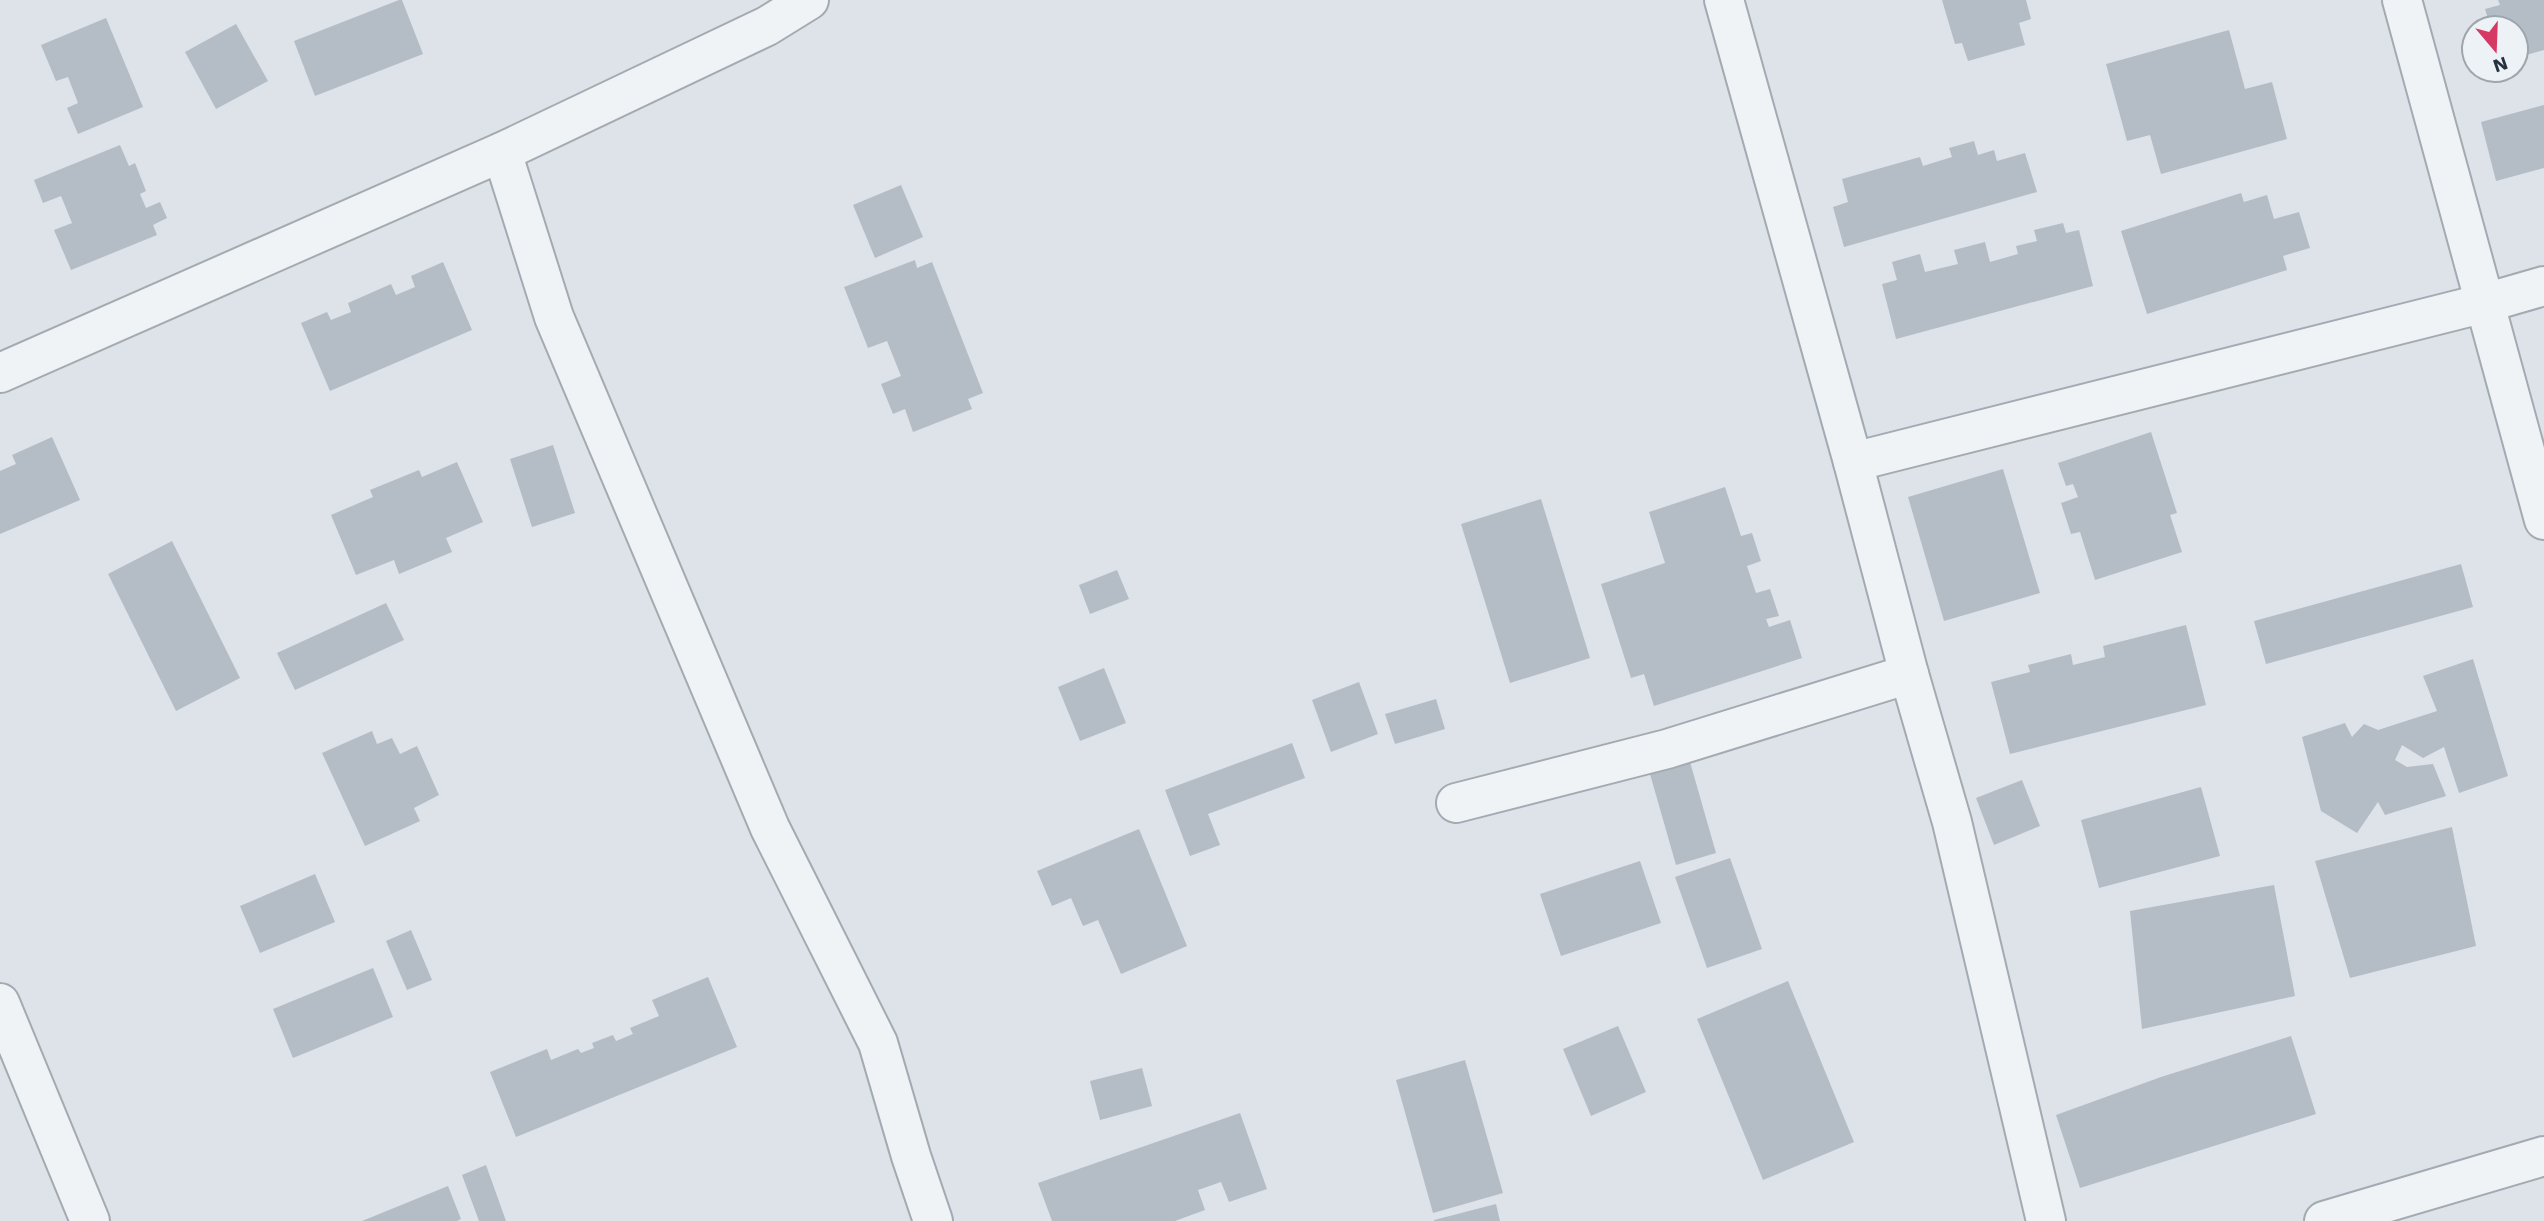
<svg xmlns="http://www.w3.org/2000/svg" width="2544" height="1221" viewBox="0 0 2544 1221" font-family="'Work Sans',sans-serif">
<style>
.building{fill:#b4bdc5}
.lines{fill:none;stroke-linecap:round;stroke-linejoin:round}
.minor-casing{stroke:#a2aab2;stroke-width:42}
.minor{stroke:#f0f3f6;stroke-width:38}
</style>
<rect width="100%" height="100%" fill="#dde3e8"/>
<g class="building">
<path d="M 399,0 L 402,0 L 423,54 L 315,96 L 294,41 Z"/>
<path d="M 1942,0 L 2026,0 L 2031,19 L 2019,23 L 2025,45 L 1968,61 L 1962,43 L 1955,44 Z"/>
<path d="M 2498,0 L 2544,0 L 2544,50 L 2516,58 L 2516,28 L 2485,28 L 2490,26 L 2485,9 L 2500,5 Z"/>
<path d="M 106,18 L 143,107 L 78,134 L 67,108 L 78,103 L 68,77 L 56,81 L 41,45 Z"/>
<path d="M 236,24 L 268,81 L 216,109 L 185,52 Z"/>
<path d="M 2229,30 L 2245,89 L 2272,82 L 2287,139 L 2161,174 L 2150,135 L 2127,141 L 2106,64 Z"/>
<path d="M 2544,105 L 2544,168 L 2496,181 L 2481,122 Z"/>
<path d="M 1974,141 L 1978,155 L 1994,150 L 1997,161 L 2025,153 L 2037,192 L 1844,247 L 1833,207 L 1848,202 L 1842,179 L 1920,157 L 1923,166 L 1952,157 L 1949,148 Z"/>
<path d="M 120,145 L 129,166 L 135,163 L 146,191 L 140,194 L 146,208 L 160,202 L 167,218 L 153,225 L 157,235 L 71,270 L 54,230 L 72,223 L 61,196 L 43,203 L 34,180 Z"/>
<path d="M 901,185 L 923,237 L 875,258 L 853,205 Z"/>
<path d="M 2241,193 L 2244,202 L 2267,195 L 2274,219 L 2299,212 L 2310,248 L 2283,256 L 2287,270 L 2147,314 L 2121,231 Z"/>
<path d="M 2063,223 L 2066,233 L 2079,230 L 2093,286 L 1896,339 L 1882,284 L 1897,280 L 1892,262 L 1920,254 L 1925,272 L 1958,264 L 1954,250 L 1985,242 L 1990,262 L 2018,254 L 2016,246 L 2037,241 L 2034,230 Z"/>
<path d="M 915,260 L 917,268 L 932,262 L 983,393 L 968,399 L 972,409 L 913,432 L 905,409 L 893,414 L 881,384 L 901,376 L 887,341 L 868,348 L 844,287 Z"/>
<path d="M 443,262 L 472,330 L 330,391 L 301,323 L 327,312 L 331,320 L 351,312 L 348,303 L 391,284 L 396,295 L 415,287 L 411,276 Z"/>
<path d="M 2151,432 L 2177,513 L 2170,515 L 2182,552 L 2095,580 L 2080,532 L 2071,534 L 2061,503 L 2078,497 L 2073,484 L 2066,486 L 2058,463 Z"/>
<path d="M 52,437 L 80,500 L 0,534 L 0,471 L 16,464 L 12,455 Z"/>
<path d="M 553,445 L 575,513 L 532,527 L 510,459 Z"/>
<path d="M 457,462 L 483,522 L 446,538 L 452,552 L 399,574 L 394,560 L 356,575 L 331,515 L 373,497 L 370,490 L 419,470 L 422,477 Z"/>
<path d="M 2003,469 L 2040,593 L 1944,621 L 1908,497 Z"/>
<path d="M 1725,487 L 1741,536 L 1752,533 L 1761,561 L 1747,566 L 1756,593 L 1770,589 L 1779,616 L 1766,619 L 1769,627 L 1790,620 L 1802,658 L 1654,706 L 1644,674 L 1631,678 L 1601,584 L 1665,563 L 1649,512 Z"/>
<path d="M 1541,499 L 1590,658 L 1510,683 L 1461,524 Z"/>
<path d="M 172,541 L 240,678 L 176,711 L 108,574 Z"/>
<path d="M 2461,564 L 2473,607 L 2266,664 L 2254,621 Z"/>
<path d="M 1117,570 L 1129,599 L 1090,614 L 1079,585 Z"/>
<path d="M 386,603 L 404,640 L 295,690 L 277,653 Z"/>
<path d="M 2186,625 L 2206,705 L 2010,754 L 1991,682 L 2030,672 L 2028,665 L 2071,654 L 2073,665 L 2105,657 L 2103,646 Z"/>
<path d="M 2473,659 L 2508,776 L 2459,793 L 2444,747 L 2423,758 L 2402,745 L 2395,760 L 2407,767 L 2433,764 L 2446,796 L 2385,815 L 2378,802 L 2357,833 L 2321,811 L 2302,737 L 2345,723 L 2352,737 L 2364,724 L 2378,730 L 2437,711 L 2423,676 Z"/>
<path d="M 1104,668 L 1126,723 L 1080,741 L 1058,687 Z"/>
<path d="M 1359,682 L 1378,734 L 1331,752 L 1312,700 Z"/>
<path d="M 1436,699 L 1445,729 L 1395,744 L 1385,714 Z"/>
<path d="M 372,731 L 377,744 L 392,738 L 400,754 L 417,746 L 439,795 L 414,808 L 420,821 L 365,846 L 322,753 Z"/>
<path d="M 1292,743 L 1305,778 L 1208,814 L 1220,845 L 1190,856 L 1165,790 Z"/>
<path d="M 1690,762 L 1716,853 L 1676,865 L 1650,774 Z"/>
<path d="M 2022,780 L 2040,826 L 1994,845 L 1976,798 Z"/>
<path d="M 2201,787 L 2220,856 L 2099,888 L 2081,820 Z"/>
<path d="M 2452,827 L 2476,946 L 2350,978 L 2315,861 Z"/>
<path d="M 1139,829 L 1187,946 L 1121,974 L 1098,920 L 1083,926 L 1071,898 L 1052,906 L 1037,871 Z"/>
<path d="M 1730,858 L 1762,949 L 1707,968 L 1675,877 Z"/>
<path d="M 1640,861 L 1661,923 L 1561,956 L 1540,894 Z"/>
<path d="M 315,874 L 335,922 L 260,953 L 240,906 Z"/>
<path d="M 2274,885 L 2295,996 L 2142,1029 L 2130,911 Z"/>
<path d="M 411,930 L 432,980 L 407,990 L 386,941 Z"/>
<path d="M 373,968 L 393,1017 L 293,1058 L 273,1009 Z"/>
<path d="M 708,977 L 737,1047 L 516,1137 L 490,1072 L 547,1049 L 551,1060 L 578,1049 L 581,1053 L 594,1048 L 592,1043 L 613,1035 L 616,1041 L 633,1034 L 630,1028 L 659,1016 L 652,1000 Z"/>
<path d="M 1788,981 L 1854,1142 L 1763,1180 L 1697,1019 Z"/>
<path d="M 1618,1026 L 1646,1092 L 1591,1116 L 1563,1049 Z"/>
<path d="M 2291,1036 L 2316,1114 L 2080,1188 L 2056,1115 L 2161,1077 Z"/>
<path d="M 1465,1060 L 1503,1193 L 1433,1213 L 1396,1080 Z"/>
<path d="M 1142,1068 L 1152,1106 L 1100,1120 L 1090,1081 Z"/>
<path d="M 1240,1113 L 1267,1189 L 1229,1202 L 1221,1182 L 1198,1190 L 1205,1210 L 1175,1221 L 1052,1221 L 1038,1183 Z"/>
<path d="M 486,1165 L 506,1221 L 479,1221 L 462,1175 Z"/>
<path d="M 448,1186 L 461,1219 L 457,1221 L 362,1221 Z"/>
<path d="M 1496,1204 L 1500,1221 L 1434,1221 L 1434,1220 Z"/>
</g>
<g class="lines">
<defs>
<g id="minor">
<path d="M 1724,0 L 1853,462 L 1909,674 L 1952,822 L 2046,1221"/>
<path d="M 2402,0 L 2544,520"/>
<path d="M 502,152 L 554,317 L 770,828 L 878,1043 L 911,1156 L 933,1221"/>
<path d="M 0,373 L 502,152 L 767,26 L 809,0"/>
<path d="M 1853,462 L 2485,303 L 2544,286"/>
<path d="M 1456,803 L 1667,749 L 1909,674"/>
<path d="M 0,1003 L 90,1221"/>
<path d="M 2324,1221 L 2544,1156"/>
</g>
</defs>
<use href="#minor" class="minor-casing"/>
<use href="#minor" class="minor"/>
</g>
<g transform="translate(2495 49) rotate(161)"><circle r="33" fill="#edf2f6" stroke="#9da5ad" stroke-width="2"/>
<path d="M0-5L12 26L0 18L-12 26Z" fill="#d63963"/>
<text y="-10" font-size="19" font-weight="bold" text-anchor="middle" fill="#263240">N</text>
</g>
</svg>
